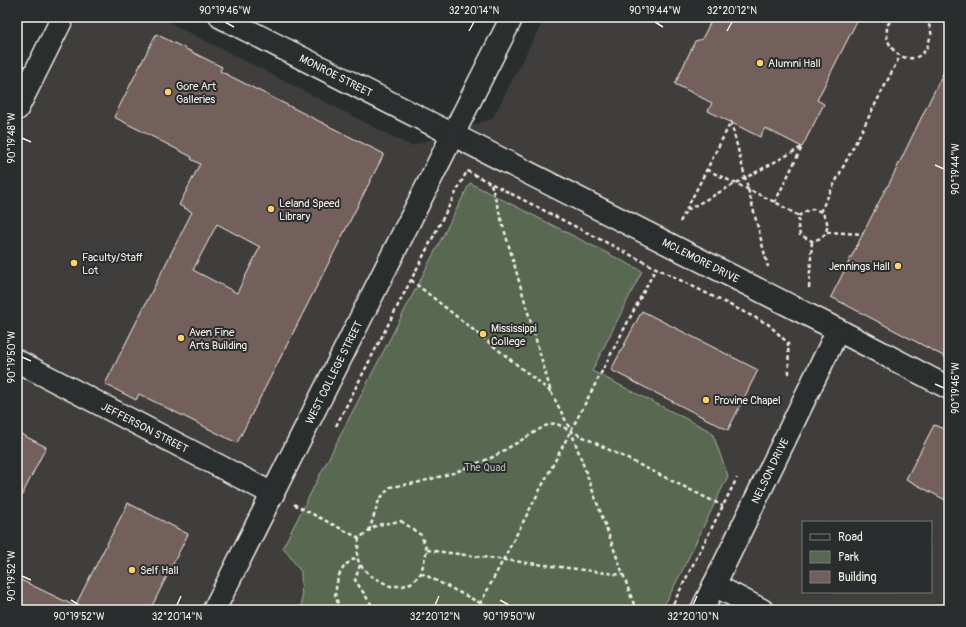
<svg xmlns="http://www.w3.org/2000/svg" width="966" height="627" viewBox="0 0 966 627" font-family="Pangolin,sans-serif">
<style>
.built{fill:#403c3c;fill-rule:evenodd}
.green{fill:#596851;stroke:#a6ac9c}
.building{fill:#73605d;stroke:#f4f1e8;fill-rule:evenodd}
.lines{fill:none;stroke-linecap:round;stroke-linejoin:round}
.minor-casing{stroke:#f4f1e8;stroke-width:25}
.path{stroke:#f4f1e8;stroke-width:2.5;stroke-dasharray:4 3;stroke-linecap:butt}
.minor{stroke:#2a2d2e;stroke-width:22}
.ticks{fill:none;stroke:#f4f1e8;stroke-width:1.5}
.poi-dot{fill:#ffd166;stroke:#2a2d2e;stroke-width:1.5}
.labels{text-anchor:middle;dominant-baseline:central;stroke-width:4;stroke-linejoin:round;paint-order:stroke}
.poi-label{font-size:11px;fill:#f4f1e8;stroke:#2a2d2e;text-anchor:start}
.street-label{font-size:11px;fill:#f4f1e8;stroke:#2a2d2e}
.park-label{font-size:11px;fill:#b6baac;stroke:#2a2d2e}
.neatline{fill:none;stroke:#f4f1e8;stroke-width:1.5}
.ticks-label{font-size:10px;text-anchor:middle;fill:#f4f1e8}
</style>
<rect width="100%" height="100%" fill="#2a2d2e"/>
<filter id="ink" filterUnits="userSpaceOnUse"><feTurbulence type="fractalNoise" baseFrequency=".025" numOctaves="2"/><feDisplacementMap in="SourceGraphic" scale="8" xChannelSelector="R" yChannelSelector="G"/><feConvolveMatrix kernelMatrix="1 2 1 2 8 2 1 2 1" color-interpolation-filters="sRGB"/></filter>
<g filter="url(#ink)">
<path class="built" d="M 78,17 L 159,17 L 411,146 L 492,119 L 545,17 L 949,17 L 949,610 L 17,610 L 17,134 ZM 803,522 L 931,522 L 931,592 L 803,592 Z"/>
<path class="green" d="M 470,183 L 642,271 L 592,371 L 712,432 L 728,476 L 681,573 L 662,610 L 301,610 L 302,606 L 301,572 L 283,547 Z"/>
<g class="building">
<path d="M 713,17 L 859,17 L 817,100 L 824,104 L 802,147 L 765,128 L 760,137 L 708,111 L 712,103 L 675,84 L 695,41 L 702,39 Z"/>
<path d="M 156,34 L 222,67 L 220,71 L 384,154 L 237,443 L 139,394 L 136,400 L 105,384 L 192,212 L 179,205 L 200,164 L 191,159 L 192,157 L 114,117 ZM 217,224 L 260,247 L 237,293 L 193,270 Z"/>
<path d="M 949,61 L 949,359 L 831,297 L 887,186 L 888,186 Z"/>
<path d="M 642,311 L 758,370 L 728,430 L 611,370 Z"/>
<path d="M 934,425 L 949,431 L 949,502 L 906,479 Z"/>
<path d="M 17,432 L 46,447 L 17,505 Z"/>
<path d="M 128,503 L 188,534 L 150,610 L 17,610 L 17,578 L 75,606 Z"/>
</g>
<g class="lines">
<defs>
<g id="minor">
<path id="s1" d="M 221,17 L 838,330 L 949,388"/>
<path d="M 17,109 L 63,17"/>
<path id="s2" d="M 17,361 L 273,494"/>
<path d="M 714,585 L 762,610"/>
<path id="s3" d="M 214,610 C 315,413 411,214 512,17"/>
<path id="s4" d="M 702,610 L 838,330"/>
</g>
</defs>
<use href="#minor" class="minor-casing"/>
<g class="path">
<path d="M 895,17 L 887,25 C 887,31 886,37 889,43 C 898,63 924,64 929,41 C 930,38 932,34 931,32 C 931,25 925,20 921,17"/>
<path d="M 707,170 L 775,202 L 799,216 L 798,226 L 800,235 L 812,241 C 815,240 819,239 821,238 C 832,230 828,211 813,209 C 808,209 803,213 799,216"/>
<path d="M 491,184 L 551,392 L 571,431 L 636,610"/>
<path d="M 687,210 L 802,147 L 775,202"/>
<path d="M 820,212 L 900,56"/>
<path d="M 680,222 L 731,122 L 768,267"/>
<path d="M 827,232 L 863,234"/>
<path d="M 411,280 L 551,392"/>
<path d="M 809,288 L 812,241"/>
<path d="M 336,426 L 467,171 L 656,268 L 768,324 L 788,343 L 789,373 L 788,375"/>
<path d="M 296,504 L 295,505 L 359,538"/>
<path d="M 401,521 L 421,535 L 427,550 L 421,573 L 413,582 L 403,586 L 390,586 L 371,576 L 360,565 L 357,557 L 359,538 L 377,525 Z"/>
<path d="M 369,531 L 379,500 L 390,487 L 416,483 L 453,473 L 493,457 L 545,426 L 555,423 L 723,506"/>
<path d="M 427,550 L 623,575"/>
<path d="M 360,565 L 355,580 L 375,610"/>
<path d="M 421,573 L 494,610"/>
<path d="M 340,610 L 335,594 L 338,577 L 345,565 L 357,557"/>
<path d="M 477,610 L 656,268"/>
<path d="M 670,610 L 737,478"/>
</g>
<use href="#minor" class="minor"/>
</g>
</g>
<path class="ticks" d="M 225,22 L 234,27M 655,22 L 663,27M 469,31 L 474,22M 727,31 L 732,22M 22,138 L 31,142M 935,165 L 944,169M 22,357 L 31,361M 935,384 L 944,388M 22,576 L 31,580M 71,600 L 79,605M 500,600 L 509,605M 177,605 L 181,596M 435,605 L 439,596M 693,605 L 697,596"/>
<g class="poi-dot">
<circle cx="760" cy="63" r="4"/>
<circle cx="168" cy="92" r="4"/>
<circle cx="271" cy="209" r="4"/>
<circle cx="74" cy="263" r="4"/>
<circle cx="898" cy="266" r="4"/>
<circle cx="483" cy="334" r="4"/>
<circle cx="181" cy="338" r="4"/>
<circle cx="706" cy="400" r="4"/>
<circle cx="132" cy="570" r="4"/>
</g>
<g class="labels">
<g class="poi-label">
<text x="768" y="63">Alumni Hall</text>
<text x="176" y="86">Gore Art<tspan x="176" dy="13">Galleries</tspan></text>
<text x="279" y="203">Leland Speed<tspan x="279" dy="13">Library</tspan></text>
<text x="82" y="257">Faculty/Staff<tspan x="82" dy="13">Lot</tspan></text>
<text x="890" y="266" text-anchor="end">Jennings Hall</text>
<text x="491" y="328">Mississippi<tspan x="491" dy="13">College</tspan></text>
<text x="189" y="332">Aven Fine<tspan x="189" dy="13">Arts Building</tspan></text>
<text x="714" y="400">Provine Chapel</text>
<text x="140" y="570">Self Hall</text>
</g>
<g class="street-label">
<text stroke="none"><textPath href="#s1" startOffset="129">MONROE STREET</textPath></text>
<text stroke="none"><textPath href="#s1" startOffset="538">MCLEMORE DRIVE</textPath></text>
<text stroke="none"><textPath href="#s3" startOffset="266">WEST COLLEGE STREET</textPath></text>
<text stroke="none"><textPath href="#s2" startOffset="144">JEFFERSON STREET</textPath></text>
<text stroke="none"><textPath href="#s4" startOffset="155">NELSON DRIVE</textPath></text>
</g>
<g class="park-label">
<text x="485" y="467">The Quad</text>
</g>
</g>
<rect width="966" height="627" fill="none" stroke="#2a2d2e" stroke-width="44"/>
<rect x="802" y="521" width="130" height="72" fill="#2a2d2e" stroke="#7b7b78"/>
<rect x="810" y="534" width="20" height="6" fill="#2a2d2e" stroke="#7b7b78"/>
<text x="838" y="541" font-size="12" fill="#f4f1e8">Road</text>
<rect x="810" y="551" width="20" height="12" fill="#596851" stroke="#7b7b78"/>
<text x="838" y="561" font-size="12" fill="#f4f1e8">Park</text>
<rect x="810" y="571" width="20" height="12" fill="#73605d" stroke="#7b7b78"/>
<text x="838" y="581" font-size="12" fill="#f4f1e8">Building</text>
<rect x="22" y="22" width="922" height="583" class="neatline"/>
<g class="ticks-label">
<text x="225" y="14">90°19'46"W</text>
<text x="474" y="14">32°20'14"N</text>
<text x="655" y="14">90°19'44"W</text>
<text x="732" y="14">32°20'12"N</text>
<text transform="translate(11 138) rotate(-90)" y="4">90°19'48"W</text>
<text transform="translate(955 169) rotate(-90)" y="4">90°19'44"W</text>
<text transform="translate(11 357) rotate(-90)" y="4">90°19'50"W</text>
<text transform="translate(955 388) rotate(-90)" y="4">90°19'46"W</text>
<text transform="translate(11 576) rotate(-90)" y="4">90°19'52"W</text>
<text x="79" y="620">90°19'52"W</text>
<text x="177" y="620">32°20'14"N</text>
<text x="435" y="620">32°20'12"N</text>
<text x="509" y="620">90°19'50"W</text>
<text x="693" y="620">32°20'10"N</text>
</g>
</svg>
